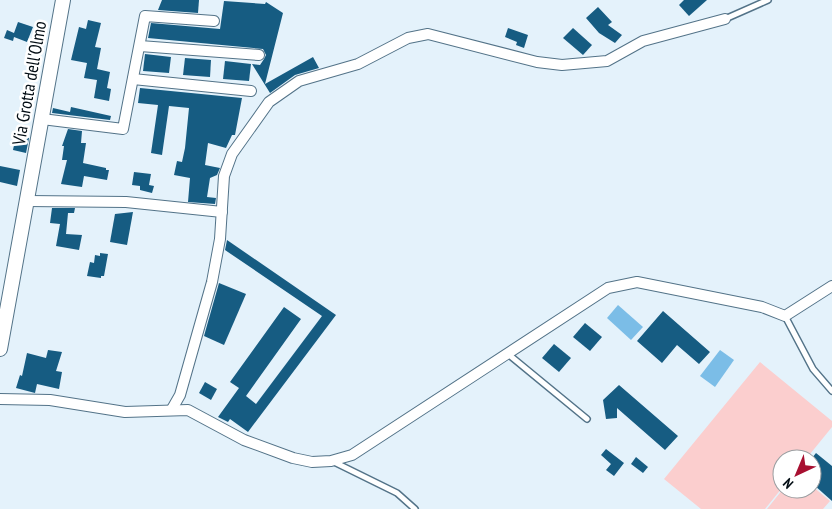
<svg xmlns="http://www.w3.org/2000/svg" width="832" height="509" viewBox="0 0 832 509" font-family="'PT Sans Narrow',sans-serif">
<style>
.green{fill:#fbcece}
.water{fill:#7bbde7}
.building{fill:#165c82}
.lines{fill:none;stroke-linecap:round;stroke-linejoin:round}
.lane-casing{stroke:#537388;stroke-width:8}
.street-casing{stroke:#537388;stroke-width:12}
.secondary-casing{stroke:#537388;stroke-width:16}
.lane{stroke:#fff;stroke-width:5}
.street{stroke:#fff;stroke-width:10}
.secondary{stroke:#fff;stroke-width:14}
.labels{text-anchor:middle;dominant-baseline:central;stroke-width:5;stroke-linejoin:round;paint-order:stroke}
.street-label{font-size:18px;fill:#030d14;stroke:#fff}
</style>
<rect width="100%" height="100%" fill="#e4f2fb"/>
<g class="green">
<path d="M 760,362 L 832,421 L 832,427 L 806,459 L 782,459 L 782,488 L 765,509 L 701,509 L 664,479 Z"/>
<path d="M 812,486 L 830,501 L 823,509 L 767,509 L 783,489 L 812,489 Z"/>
</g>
<g class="water">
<path d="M 618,305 L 643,327 L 631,340 L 607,318 Z"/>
<path d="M 720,350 L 734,360 L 715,387 L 700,376 Z"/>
</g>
<g class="building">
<path d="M 162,0 L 199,0 L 198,13 L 158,10 Z"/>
<path d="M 684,0 L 707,0 L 689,16 L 679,5 Z"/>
<path d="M 224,1 L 265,4 L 266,2 L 283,13 L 265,84 L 313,57 L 319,68 L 295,75 L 270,93 L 252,64 L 260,65 L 264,59 L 266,55 L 263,49 L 148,38 L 151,23 L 220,29 Z"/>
<path d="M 598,7 L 612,22 L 608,25 L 622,35 L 615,43 L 599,33 L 586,18 Z"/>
<path d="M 88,20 L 101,23 L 95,47 L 101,48 L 97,69 L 110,72 L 107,88 L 111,89 L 109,101 L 94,98 L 97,80 L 84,78 L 87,63 L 71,60 L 79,27 L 86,29 Z"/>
<path d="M 18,22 L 33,27 L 27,42 L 14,37 L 13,41 L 4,38 L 7,30 L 14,33 Z"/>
<path d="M 508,28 L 528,35 L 524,48 L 516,45 L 517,42 L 505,37 Z"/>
<path d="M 573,28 L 592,45 L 583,55 L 563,38 Z"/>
<path d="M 145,54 L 171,57 L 169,73 L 143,71 Z"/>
<path d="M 185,58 L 211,60 L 210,77 L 183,75 Z"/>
<path d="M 225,61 L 251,64 L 249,81 L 223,79 Z"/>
<path d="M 140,88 L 242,98 L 235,135 L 232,135 L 226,148 L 208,143 L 205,165 L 220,168 L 217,175 L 210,178 L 207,197 L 216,198 L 215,204 L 188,202 L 190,178 L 174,175 L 177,161 L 182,162 L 185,148 L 189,108 L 169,106 L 162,155 L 151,153 L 158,105 L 138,103 Z"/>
<path d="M 71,107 L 111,116 L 110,120 L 52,113 L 53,108 L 70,112 Z"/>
<path d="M 68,129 L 82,131 L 81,143 L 86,143 L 83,163 L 106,168 L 106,170 L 109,170 L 107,180 L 84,176 L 82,187 L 61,184 L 67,160 L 62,160 L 64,146 L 62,146 Z"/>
<path d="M 16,135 L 29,138 L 26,153 L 13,150 Z"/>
<path d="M 0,166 L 20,170 L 17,186 L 0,182 Z"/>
<path d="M 134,172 L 151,174 L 149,185 L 154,186 L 152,193 L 140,190 L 140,186 L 132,185 Z"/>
<path d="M 52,208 L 75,208 L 74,213 L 68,213 L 66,234 L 82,235 L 79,250 L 56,246 L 60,224 L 50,223 Z"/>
<path d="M 133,212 L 127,245 L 110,242 L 115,214 Z"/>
<path d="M 227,240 L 336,315 L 248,432 L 230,419 L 228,422 L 218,417 L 239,388 L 230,382 L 284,307 L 301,319 L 246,396 L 256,404 L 322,316 L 225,250 Z"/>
<path d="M 100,253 L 108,254 L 104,276 L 101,276 L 101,278 L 87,276 L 90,262 L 94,263 L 95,255 L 100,256 Z"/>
<path d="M 219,283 L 246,294 L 224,345 L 204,336 Z"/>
<path d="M 663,311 L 710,352 L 699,364 L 677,345 L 662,363 L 637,341 Z"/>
<path d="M 585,323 L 602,337 L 590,351 L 573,337 Z"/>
<path d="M 554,344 L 571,358 L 559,372 L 542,358 Z"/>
<path d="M 48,350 L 62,352 L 56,371 L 62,372 L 59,389 L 37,384 L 35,393 L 16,388 L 20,375 L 22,376 L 27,353 L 46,358 Z"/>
<path d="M 205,382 L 217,389 L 211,400 L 199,393 Z"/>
<path d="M 619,385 L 678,436 L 665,450 L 617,408 L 617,418 L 606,419 L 603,400 Z"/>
<path d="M 606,449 L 624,463 L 614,476 L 606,470 L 611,464 L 601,455 Z"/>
<path d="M 816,453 L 832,466 L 832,501 L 814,485 L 816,484 L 812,480 L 812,458 Z"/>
<path d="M 636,457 L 648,467 L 643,473 L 631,464 Z"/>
</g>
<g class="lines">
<defs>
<g id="lane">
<path d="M 725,19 L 768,0"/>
<path d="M 785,316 L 813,369 L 832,391"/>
<path d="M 508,354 L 587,419"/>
<path d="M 332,461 L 397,493 L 415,509"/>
</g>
<g id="street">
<path d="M 140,46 L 259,55"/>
<path d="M 133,79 L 251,91"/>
<path d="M 42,119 L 123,129 L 145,16 L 214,21"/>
<path d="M 28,201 L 126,202 L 222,212"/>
<path d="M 0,399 L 50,400 L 125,412 L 188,410 L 244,440 L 293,458 L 312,462 L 331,461 L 352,455 L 608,288 L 637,282 L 762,307 L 785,316 L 832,286"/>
<path d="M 172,409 L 180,395 L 212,282 L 220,239 L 224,176 L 232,154 L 269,102 L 299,81 L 358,64 L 408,38 L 428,34 L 537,62 L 562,65 L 607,61 L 643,41 L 725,19"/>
</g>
<path id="secondary" d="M 0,349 L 63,0"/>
</defs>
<use href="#lane" class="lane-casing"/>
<use href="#street" class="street-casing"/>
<use href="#secondary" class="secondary-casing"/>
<use href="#lane" class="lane"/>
<use href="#street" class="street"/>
<use href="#secondary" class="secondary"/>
</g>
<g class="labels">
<g class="street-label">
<text transform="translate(29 83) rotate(-80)">Via Grotta dell'Olmo</text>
</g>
</g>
<g transform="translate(797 474) rotate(224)"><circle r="24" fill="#ffffff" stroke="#9a9ea1"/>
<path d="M0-4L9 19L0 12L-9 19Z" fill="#a81031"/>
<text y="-8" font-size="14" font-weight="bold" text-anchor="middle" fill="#030d14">N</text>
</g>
</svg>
